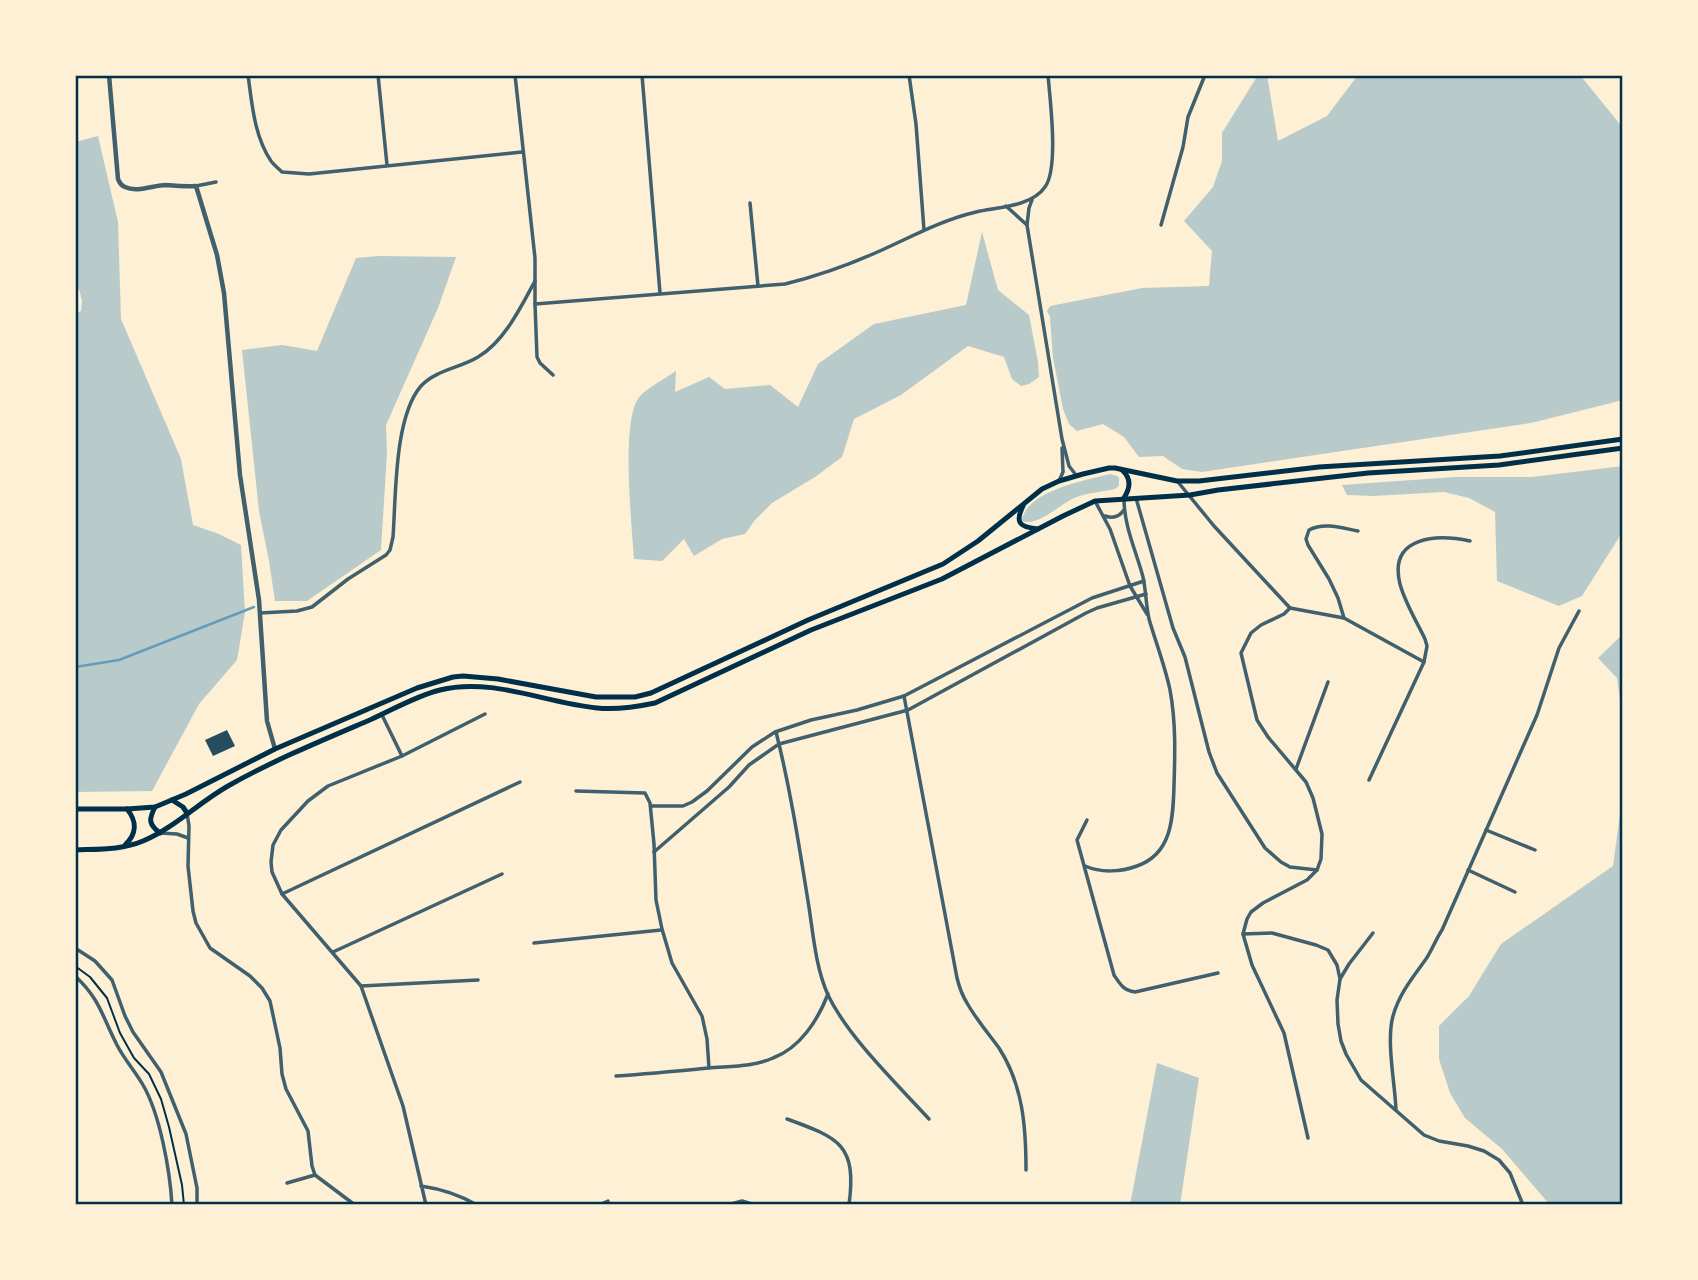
<svg xmlns="http://www.w3.org/2000/svg" width="1698" height="1280" viewBox="0 0 1698 1280" font-family="'PT Sans Narrow',sans-serif">
<style>
.green{fill:#b9caca}
.lines{fill:none;stroke-linecap:round;stroke-linejoin:round}
.stream{stroke:#669bbc;stroke-width:2.5}
.building{fill:#264d5e}
.path{stroke:#003049;stroke-width:2}
.minor{stroke:#3f606c;stroke-width:3.5}
.tertiary{stroke:#3f606c;stroke-width:4.5}
.primary{stroke:#003049;stroke-width:5}
.neatline{fill:none;stroke:#003049;stroke-width:2.5}
</style>
<rect width="100%" height="100%" fill="#fdf0d5"/>
<g class="green">
<path d="M 1258,75 L 1267,75 L 1278,141 L 1327,116 L 1358,75 L 1580,75 L 1623,128 L 1623,400 L 1531,423 L 1202,472 L 1182,469 L 1163,456 L 1139,457 L 1124,437 L 1103,424 L 1077,431 L 1069,424 L 1063,409 L 1053,358 L 1050,317 L 1047,311 L 1050,306 L 1142,288 L 1209,286 L 1212,251 L 1184,221 L 1213,187 L 1222,161 L 1222,133 Z"/>
<path d="M 98,136 L 118,222 L 121,319 L 181,459 L 193,525 L 219,534 L 241,545 L 245,612 L 237,660 L 199,704 L 152,791 L 75,792 L 75,314 L 81,311 L 82,301 L 79,289 L 75,289 L 75,142 Z"/>
<path d="M 982,232 L 998,290 L 1029,315 L 1038,362 L 1039,377 L 1029,384 L 1021,386 L 1012,379 L 1004,357 L 968,346 L 901,395 L 854,419 L 842,457 L 815,477 L 772,503 L 755,520 L 745,534 L 722,539 L 694,556 L 684,539 L 662,561 L 634,559 C 632,527 620,418 640,396 C 647,388 666,378 676,371 L 675,392 L 709,377 L 725,389 L 770,385 L 798,407 L 818,364 L 874,324 L 966,305 Z"/>
<path d="M 379,256 L 456,257 L 438,308 L 386,425 L 387,453 L 381,550 L 307,601 L 275,601 L 269,561 L 259,511 L 242,350 L 282,345 L 317,351 L 356,258 Z"/>
<path d="M 1623,466 L 1623,531 L 1582,596 L 1559,606 L 1497,581 L 1495,512 L 1469,498 L 1444,492 L 1373,496 L 1347,495 L 1342,485 L 1455,477 L 1532,477 Z"/>
<path d="M 1110,474 L 1117,476 L 1119,478 L 1119,486 L 1115,489 C 1101,492 1084,493 1072,499 C 1059,506 1036,527 1022,521 C 1025,491 1086,480 1110,474 Z"/>
<path d="M 1623,634 L 1623,722 L 1617,678 L 1598,658 Z"/>
<path d="M 1623,792 L 1623,1205 L 1550,1205 L 1502,1149 L 1465,1118 L 1450,1093 L 1439,1059 L 1439,1026 L 1469,996 L 1501,944 L 1613,866 Z"/>
<path d="M 1157,1063 L 1199,1078 L 1180,1205 L 1130,1205 Z"/>
</g>
<g class="lines">
<path class="stream" d="M 75,667 L 119,660 L 254,607"/>
</g>
<path class="building" d="M 227,730 L 235,746 L 213,756 L 205,740 Z"/>
<g class="lines">
<path class="path" d="M 75,966 L 90,977 L 107,998 L 120,1033 L 134,1058 L 149,1074 L 161,1099 L 169,1127 L 182,1185 L 184,1205"/>
<g class="minor">
<path d="M 248,75 C 252,103 254,136 271,161 C 274,165 279,169 282,172 L 309,174 L 522,152"/>
<path d="M 378,75 L 387,165"/>
<path d="M 515,75 L 535,258 L 535,304 L 537,357 L 540,363 L 553,375"/>
<path d="M 642,75 L 660,293"/>
<path d="M 909,75 L 916,124 L 924,230"/>
<path d="M 196,186 L 216,182"/>
<path d="M 750,203 L 758,286"/>
<path d="M 1006,206 L 1027,225 L 1062,439 L 1069,466 L 1076,475"/>
<path d="M 1027,225 L 1029,208 L 1032,200"/>
<path d="M 1161,225 L 1183,147 L 1188,117 L 1205,75"/>
<path d="M 535,304 L 785,284 C 818,276 851,264 882,250 C 913,236 942,220 976,212 C 998,207 1031,207 1045,187 C 1059,168 1050,100 1048,75"/>
<path d="M 1059,481 L 1063,472 L 1062,448"/>
<path d="M 1178,482 L 1214,526 L 1290,608"/>
<path d="M 1136,498 L 1173,628 L 1185,657 L 1209,752 L 1217,773 L 1265,848 L 1281,862 L 1290,867 L 1317,870"/>
<path d="M 1095,501 L 1110,529 L 1130,586 L 1147,614"/>
<path d="M 1105,516 C 1113,519 1119,517 1124,510"/>
<path d="M 1290,608 L 1284,614 L 1261,625 L 1251,633 L 1241,653 L 1257,720 L 1268,737 L 1306,782 L 1313,798 L 1322,834 L 1321,859 L 1317,870 L 1307,880 L 1263,903 L 1251,912 L 1247,919 L 1243,934 L 1252,965 L 1284,1033 L 1308,1138"/>
<path d="M 1290,608 L 1344,618 L 1424,662"/>
<path d="M 260,613 L 297,611 L 312,607 L 348,579 L 386,555 L 390,550 L 393,537 C 396,497 394,417 421,386 C 436,370 460,368 478,357 C 504,342 521,307 535,281"/>
<path d="M 1344,618 L 1338,598 L 1329,579 L 1308,545 L 1306,539 L 1309,530 C 1324,522 1342,528 1358,531"/>
<path d="M 904,696 L 957,978 C 959,986 962,995 967,1003 C 976,1019 988,1033 999,1048 C 1023,1085 1026,1127 1026,1170"/>
<path d="M 382,715 L 402,756"/>
<path d="M 776,732 C 790,787 799,845 808,901 C 813,931 815,966 828,995 C 848,1037 897,1084 929,1119"/>
<path d="M 1296,769 L 1328,682"/>
<path d="M 1369,780 L 1424,662 L 1427,646 L 1425,639 C 1417,622 1405,603 1400,584 C 1388,536 1437,534 1470,541"/>
<path d="M 576,791 L 645,793 L 650,803 L 654,844 L 656,900 L 662,929 L 672,963 L 702,1016 L 707,1039 L 709,1068"/>
<path d="M 651,806 L 683,806 L 692,802 L 707,791 L 752,747 L 775,732 L 811,720 L 857,710 L 904,696 L 1092,598 L 1144,581"/>
<path d="M 187,813 L 189,826 L 188,866 L 193,911 L 196,923 L 210,948 L 250,976 L 262,988 L 270,1001 L 280,1048 L 282,1074 L 286,1089 L 308,1131 L 312,1166 L 315,1175 L 355,1205"/>
<path d="M 1087,820 L 1077,840 L 1114,975 C 1120,984 1123,990 1135,992 L 1218,973"/>
<path d="M 1486,830 L 1535,850"/>
<path d="M 160,833 L 177,834 L 188,838"/>
<path d="M 654,852 L 729,787 L 749,765 L 779,744 L 908,710 L 1086,613 L 1097,608 L 1146,594"/>
<path d="M 1085,866 C 1101,873 1121,872 1137,866 C 1172,854 1173,818 1174,786 C 1175,754 1176,722 1170,690 C 1165,666 1156,643 1149,619 C 1146,605 1146,591 1143,577 C 1136,551 1124,526 1124,499"/>
<path d="M 1468,870 L 1515,892"/>
<path d="M 282,894 L 520,782"/>
<path d="M 1243,934 L 1272,933 L 1316,945 L 1328,950 L 1337,965 L 1340,979 L 1337,1000 L 1338,1024 L 1341,1041 L 1346,1054 L 1361,1080 L 1424,1135 L 1439,1141 L 1468,1146 L 1484,1151 L 1499,1160 L 1510,1173 L 1523,1205"/>
<path d="M 534,943 L 661,930"/>
<path d="M 75,948 L 95,961 L 112,980 L 125,1016 L 133,1032 L 161,1072 L 186,1134 L 197,1188 L 197,1205"/>
<path d="M 333,952 L 502,874"/>
<path d="M 75,976 C 100,999 102,1016 117,1045 C 124,1059 135,1071 143,1085 C 160,1114 170,1171 172,1205"/>
<path d="M 1340,979 L 1349,964 L 1373,933"/>
<path d="M 361,986 L 478,980"/>
<path d="M 616,1076 C 647,1074 678,1071 708,1068 C 730,1066 753,1067 773,1058 C 800,1048 818,1020 828,994"/>
<path d="M 1396,1110 C 1395,1083 1386,1041 1393,1016 C 1399,994 1413,977 1426,959 C 1432,950 1436,939 1442,930 L 1537,715 L 1559,648 L 1579,611"/>
<path d="M 787,1119 C 839,1138 857,1144 849,1205"/>
<path d="M 287,1183 L 315,1175"/>
<path d="M 421,1186 C 442,1189 458,1194 477,1205"/>
<path d="M 426,1205 L 403,1106 L 361,986 L 282,894 L 272,872 L 271,862 L 273,845 L 281,830 L 308,801 L 328,786 L 402,756 L 485,714"/>
<path d="M 599,1205 L 608,1201"/>
<path d="M 728,1205 L 742,1201 L 755,1205"/>
</g>
<path class="tertiary" d="M 109,75 L 118,179 C 120,183 120,185 125,187 C 137,193 154,185 166,185 C 177,186 185,187 196,186 L 217,255 L 224,293 L 240,475 L 259,600 L 267,721 L 275,749"/>
<g class="primary">
<path d="M 1122,470 C 1132,479 1130,488 1124,498"/>
<path d="M 1023,506 C 1014,524 1021,527 1038,529"/>
<path d="M 172,800 L 183,807 L 187,813"/>
<path d="M 155,807 C 149,819 148,824 160,833"/>
<path d="M 75,809 L 127,809 L 155,807 L 186,794 L 275,749 L 417,688 L 453,677 L 463,676 L 498,679 L 596,697 L 635,697 L 651,693 L 808,620 L 943,564 L 978,541 L 1042,489 L 1059,481 L 1083,474 L 1109,468 L 1115,468 L 1177,481 L 1199,481 L 1319,467 L 1500,456 L 1623,439"/>
<path d="M 125,845 C 137,834 137,821 127,809"/>
<path d="M 75,850 C 98,849 122,850 143,841 C 174,828 198,803 228,786 C 274,760 323,740 372,719 C 394,709 416,696 440,690 C 492,677 545,703 597,708 C 616,710 636,707 655,703 L 811,630 L 942,579 L 1063,516 L 1095,501 L 1190,495 L 1218,490 L 1368,473 L 1499,465 L 1623,448"/>
</g>
</g>
<rect width="1698" height="1280" fill="none" stroke="#fdf0d5" stroke-width="154"/>
<rect x="77" y="77" width="1544" height="1126" class="neatline"/>
</svg>
